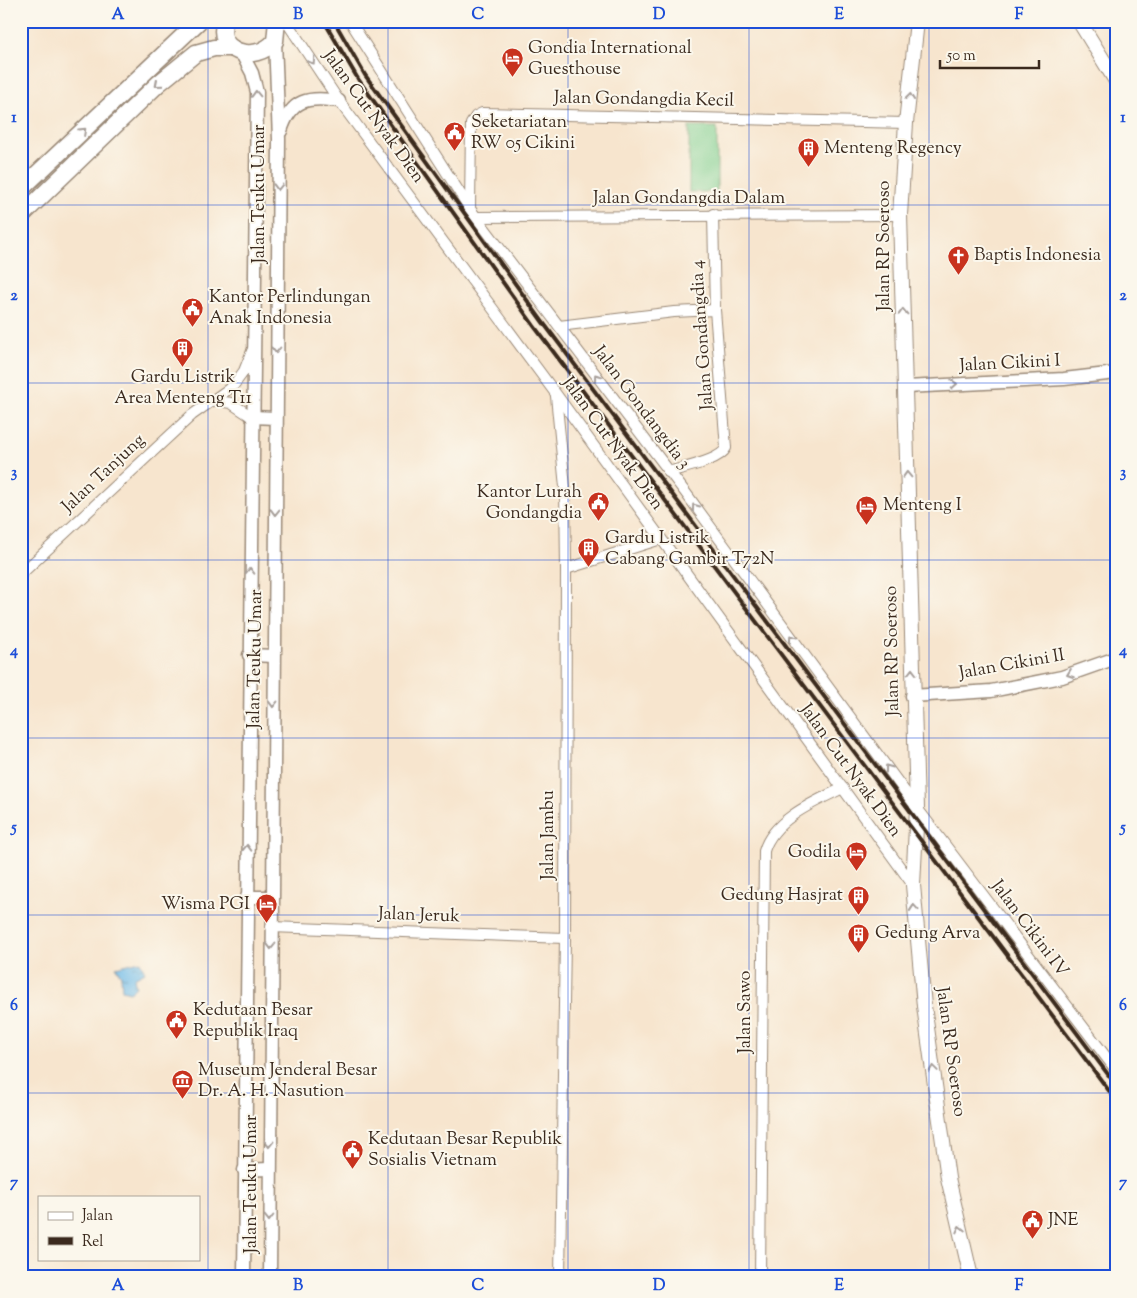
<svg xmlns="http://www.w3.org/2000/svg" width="1137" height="1298" viewBox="0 0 1137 1298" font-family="'Sorts Mill Goudy',serif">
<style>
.grass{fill:#7ecd8c;stroke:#5c7c55}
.water{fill:url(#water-ripples);stroke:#557284}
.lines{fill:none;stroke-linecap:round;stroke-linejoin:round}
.minor-casing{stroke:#998876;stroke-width:12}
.tertiary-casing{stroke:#998876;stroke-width:15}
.secondary-casing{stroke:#998876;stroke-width:16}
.primary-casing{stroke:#998876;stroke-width:19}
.minor{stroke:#fff;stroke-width:10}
.tertiary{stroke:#fff;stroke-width:12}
.secondary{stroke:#fff;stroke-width:14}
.primary{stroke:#fff;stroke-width:16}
.rail{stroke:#3b2a1e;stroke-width:4}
.oneway{stroke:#a79f9a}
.grid{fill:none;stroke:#1d4ed8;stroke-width:1;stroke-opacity:0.55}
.labels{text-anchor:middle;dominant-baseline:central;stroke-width:4;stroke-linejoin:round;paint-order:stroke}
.poi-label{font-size:18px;fill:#3b2a1e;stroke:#fbf7ec;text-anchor:start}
.street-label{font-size:18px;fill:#3b2a1e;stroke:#fbf7ec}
.neatline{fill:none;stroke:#1d4ed8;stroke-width:2}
.grid-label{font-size:16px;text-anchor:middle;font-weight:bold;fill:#1d4ed8}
</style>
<defs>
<pattern id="water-ripples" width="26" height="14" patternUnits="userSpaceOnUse" patternTransform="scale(1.25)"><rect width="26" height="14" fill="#6fbbe9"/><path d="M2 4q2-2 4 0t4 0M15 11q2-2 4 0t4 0" fill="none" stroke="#5c98bc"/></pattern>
</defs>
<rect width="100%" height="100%" fill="#fbf7ec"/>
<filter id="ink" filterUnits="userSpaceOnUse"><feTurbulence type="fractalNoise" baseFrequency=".02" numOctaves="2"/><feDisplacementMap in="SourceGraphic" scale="10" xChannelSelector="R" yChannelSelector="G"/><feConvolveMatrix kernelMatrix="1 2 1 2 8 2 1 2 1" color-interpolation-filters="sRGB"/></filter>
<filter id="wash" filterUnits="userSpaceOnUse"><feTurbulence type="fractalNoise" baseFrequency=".0096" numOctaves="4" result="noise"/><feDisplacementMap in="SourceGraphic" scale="20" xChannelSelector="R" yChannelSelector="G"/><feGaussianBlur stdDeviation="1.12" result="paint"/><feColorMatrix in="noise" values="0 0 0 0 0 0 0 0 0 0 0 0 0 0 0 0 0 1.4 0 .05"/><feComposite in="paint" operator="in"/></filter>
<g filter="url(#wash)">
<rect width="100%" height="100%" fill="#f7e5ce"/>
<rect class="grass" x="689" y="127" width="28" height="65"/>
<path class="water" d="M 140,961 L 145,972 L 134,978 L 136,987 L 130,992 L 122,990 L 121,976 L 116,967 Z"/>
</g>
<g filter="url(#ink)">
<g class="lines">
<defs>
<g id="minor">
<path d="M 286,21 L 339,101 L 556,394 L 913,885"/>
<path d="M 350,21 L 470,209 L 685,492 L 917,808 L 1116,1070"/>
<path d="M 470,209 L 471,124 L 476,116 L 482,113 L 906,123"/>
<path d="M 477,217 L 900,215"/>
<path d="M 559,326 L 674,312 L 715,310"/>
<path d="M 556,396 L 565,487 L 566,569 L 565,938 L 560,1277"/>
<path d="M 211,400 L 231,403 L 252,417"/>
<path d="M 668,472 C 682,468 720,461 726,448 L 715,310 L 713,214"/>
<path d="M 566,569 L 661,539"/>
<path d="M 21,574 L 192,415 L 233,386 L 244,371 L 252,351"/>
<path d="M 271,927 L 565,938"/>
<path d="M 760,1277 L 764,851 C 773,819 816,801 843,788"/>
</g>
<g id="tertiary">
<path d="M 242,54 L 252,73 L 257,92 L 244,1277"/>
<path d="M 281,131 C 291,99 308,96 339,101"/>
<path d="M 906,387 L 1064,379 L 1116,373"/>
<path d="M 252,417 L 276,418"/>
<path d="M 249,655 L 274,656"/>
<path d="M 912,696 L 991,691 L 1062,677 L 1116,658"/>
<path d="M 247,897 L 271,897"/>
<path d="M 244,1170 L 269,1169"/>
<path d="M 270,1277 L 279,139 L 275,41"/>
</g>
<g id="secondary">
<path d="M 917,21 L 906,123 L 900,215 L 917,808 L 913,885 L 924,1006 L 948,1178 L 971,1277"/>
<path d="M 1079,21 L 1116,81"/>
</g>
<g id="primary">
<path d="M 225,21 C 214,51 254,65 275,41 L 277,21"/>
<path d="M 21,189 L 199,21"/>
<path d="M 21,216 L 158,84 L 196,53 L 214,48 L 232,48"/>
</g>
</defs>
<use href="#minor" class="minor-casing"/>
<use href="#tertiary" class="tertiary-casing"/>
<use href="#secondary" class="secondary-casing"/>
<use href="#primary" class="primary-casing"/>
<use href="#minor" class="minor"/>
<use href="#tertiary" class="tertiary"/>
<use href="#secondary" class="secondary"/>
<use href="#primary" class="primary"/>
<g class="rail">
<path d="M 324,21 L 358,79 L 534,326 L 1116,1100"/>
<path d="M 334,21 L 365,75 L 542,321 L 1116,1085"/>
</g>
</g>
<defs><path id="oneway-chevron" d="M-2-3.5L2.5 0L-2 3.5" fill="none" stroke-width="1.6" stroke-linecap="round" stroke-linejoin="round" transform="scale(1.25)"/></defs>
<g class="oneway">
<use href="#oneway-chevron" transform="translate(312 61) rotate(57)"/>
<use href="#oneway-chevron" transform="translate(158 84) rotate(139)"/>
<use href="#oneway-chevron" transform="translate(256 94) rotate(-92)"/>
<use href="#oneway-chevron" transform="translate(910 97) rotate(-83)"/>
<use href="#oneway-chevron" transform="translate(83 131) rotate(-43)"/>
<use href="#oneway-chevron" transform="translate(278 187) rotate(91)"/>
<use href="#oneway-chevron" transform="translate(903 312) rotate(-92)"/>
<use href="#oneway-chevron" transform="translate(276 350) rotate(90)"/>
<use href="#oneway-chevron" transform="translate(597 377) rotate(-127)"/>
<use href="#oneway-chevron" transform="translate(954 384) rotate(-3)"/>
<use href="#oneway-chevron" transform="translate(907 475) rotate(-92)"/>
<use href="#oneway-chevron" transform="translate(695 507) rotate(-126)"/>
<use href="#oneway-chevron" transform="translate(275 512) rotate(91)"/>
<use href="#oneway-chevron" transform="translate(250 571) rotate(-89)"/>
<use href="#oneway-chevron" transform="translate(792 638) rotate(-126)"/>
<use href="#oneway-chevron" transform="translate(912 672) rotate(-90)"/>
<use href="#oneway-chevron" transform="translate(1070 674) rotate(160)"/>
<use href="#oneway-chevron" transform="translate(273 704) rotate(91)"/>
<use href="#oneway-chevron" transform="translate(888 768) rotate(-126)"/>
<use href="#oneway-chevron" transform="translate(247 848) rotate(-89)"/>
<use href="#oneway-chevron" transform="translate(914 908) rotate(-95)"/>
<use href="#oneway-chevron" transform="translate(271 946) rotate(91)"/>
<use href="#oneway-chevron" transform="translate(933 1069) rotate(-98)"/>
<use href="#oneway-chevron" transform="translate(269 1144) rotate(91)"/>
<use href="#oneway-chevron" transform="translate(269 1218) rotate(90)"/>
<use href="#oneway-chevron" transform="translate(960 1229) rotate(-103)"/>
</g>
</g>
<path class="grid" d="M 208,21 L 208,1277M 388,21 L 388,1277M 568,21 L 568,1277M 749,21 L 749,1277M 929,21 L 929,1277M 21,205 L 1116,205M 21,383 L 1116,383M 21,560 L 1116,560M 21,738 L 1116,738M 21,915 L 1116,915M 21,1093 L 1116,1093"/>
<defs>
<symbol id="hotel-pin" viewBox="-11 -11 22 30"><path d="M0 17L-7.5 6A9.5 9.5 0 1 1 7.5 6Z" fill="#c8321e" stroke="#fbf7ec"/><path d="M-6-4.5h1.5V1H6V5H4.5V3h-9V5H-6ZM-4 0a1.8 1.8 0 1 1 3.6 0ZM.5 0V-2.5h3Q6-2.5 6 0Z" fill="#fff"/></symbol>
<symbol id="civic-pin" viewBox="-11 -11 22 30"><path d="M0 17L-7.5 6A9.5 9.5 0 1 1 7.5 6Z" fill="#c8321e" stroke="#fbf7ec"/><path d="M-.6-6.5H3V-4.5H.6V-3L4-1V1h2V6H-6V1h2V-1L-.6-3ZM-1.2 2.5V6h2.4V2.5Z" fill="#fff"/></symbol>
<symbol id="building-pin" viewBox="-11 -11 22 30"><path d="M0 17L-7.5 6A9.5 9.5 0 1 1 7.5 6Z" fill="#c8321e" stroke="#fbf7ec"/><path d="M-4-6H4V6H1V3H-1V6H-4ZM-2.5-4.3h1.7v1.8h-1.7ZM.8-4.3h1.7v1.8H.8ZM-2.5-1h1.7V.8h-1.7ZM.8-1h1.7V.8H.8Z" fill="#fff"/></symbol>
<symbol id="church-pin" viewBox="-11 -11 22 30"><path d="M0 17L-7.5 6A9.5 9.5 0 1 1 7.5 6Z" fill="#c8321e" stroke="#fbf7ec"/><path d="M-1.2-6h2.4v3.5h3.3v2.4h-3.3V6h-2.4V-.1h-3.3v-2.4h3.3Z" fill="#fff"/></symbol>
<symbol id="museum-pin" viewBox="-11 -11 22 30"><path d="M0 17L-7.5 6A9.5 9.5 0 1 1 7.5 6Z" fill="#c8321e" stroke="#fbf7ec"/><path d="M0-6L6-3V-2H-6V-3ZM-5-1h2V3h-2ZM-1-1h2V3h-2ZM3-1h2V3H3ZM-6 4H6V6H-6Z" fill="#fff"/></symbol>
</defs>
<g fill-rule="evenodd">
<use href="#hotel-pin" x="500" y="46" width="25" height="34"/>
<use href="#civic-pin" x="442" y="120" width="25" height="34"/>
<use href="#building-pin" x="796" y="136" width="25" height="34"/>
<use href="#church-pin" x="946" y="244" width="25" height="34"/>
<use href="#civic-pin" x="180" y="296" width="25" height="34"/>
<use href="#building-pin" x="170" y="336" width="25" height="34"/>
<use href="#civic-pin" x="586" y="490" width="25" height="34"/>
<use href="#hotel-pin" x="854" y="494" width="25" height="34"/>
<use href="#building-pin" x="576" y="536" width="25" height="34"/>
<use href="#hotel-pin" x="844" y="840" width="25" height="34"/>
<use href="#building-pin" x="846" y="884" width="25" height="34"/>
<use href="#hotel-pin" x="254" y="892" width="25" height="34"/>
<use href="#building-pin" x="846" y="922" width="25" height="34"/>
<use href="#civic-pin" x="164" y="1008" width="25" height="34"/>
<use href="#museum-pin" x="170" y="1068" width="25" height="34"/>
<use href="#civic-pin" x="340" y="1138" width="25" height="34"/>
<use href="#civic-pin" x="1020" y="1208" width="25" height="34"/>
</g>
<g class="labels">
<g class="poi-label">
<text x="528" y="49">Gondia International<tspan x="528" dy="21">Guesthouse</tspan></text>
<text x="471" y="123">Seketariatan<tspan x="471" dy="21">RW 05 Cikini</tspan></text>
<text x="824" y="149">Menteng Regency</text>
<text x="974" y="256">Baptis Indonesia</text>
<text x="209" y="298">Kantor Perlindungan<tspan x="209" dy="21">Anak Indonesia</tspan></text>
<text x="183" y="378" text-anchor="middle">Gardu Listrik<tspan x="183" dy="21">Area Menteng T11</tspan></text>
<text x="582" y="493" text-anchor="end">Kantor Lurah<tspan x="582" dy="21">Gondangdia</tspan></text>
<text x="883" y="506">Menteng I</text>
<text x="605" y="539">Gardu Listrik<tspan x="605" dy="21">Cabang Gambir T72N</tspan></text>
<text x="841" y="853" text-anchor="end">Godila</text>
<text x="843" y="896" text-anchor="end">Gedung Hasjrat</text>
<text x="250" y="905" text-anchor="end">Wisma PGI</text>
<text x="875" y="934">Gedung Arva</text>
<text x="193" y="1011">Kedutaan Besar<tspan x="193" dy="21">Republik Iraq</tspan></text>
<text x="198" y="1071">Museum Jenderal Besar<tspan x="198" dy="21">Dr. A. H. Nasution</tspan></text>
<text x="368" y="1140">Kedutaan Besar Republik<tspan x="368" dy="21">Sosialis Vietnam</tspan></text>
<text x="1048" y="1221">JNE</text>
</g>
<g class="street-label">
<text transform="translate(644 100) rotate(1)">Jalan Gondangdia Kecil</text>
<text transform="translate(373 117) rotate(54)">Jalan Cut Nyak Dien</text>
<text transform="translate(260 194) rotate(-90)">Jalan Teuku Umar</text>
<text x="689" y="199">Jalan Gondangdia Dalam</text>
<text transform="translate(885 246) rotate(-90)">Jalan RP Soeroso</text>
<text transform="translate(703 335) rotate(-94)">Jalan Gondangdia 4</text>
<text transform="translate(1010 364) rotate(-3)">Jalan Cikini I</text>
<text transform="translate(641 408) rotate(53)">Jalan Gondangdia 3</text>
<text transform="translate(612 444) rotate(54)">Jalan Cut Nyak Dien</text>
<text transform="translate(104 474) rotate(-43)">Jalan Tanjung</text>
<text transform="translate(893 651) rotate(-91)">Jalan RP Soeroso</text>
<text transform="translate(256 659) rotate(-89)">Jalan Teuku Umar</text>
<text transform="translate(1012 665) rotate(-10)">Jalan Cikini II</text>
<text transform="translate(850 771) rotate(54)">Jalan Cut Nyak Dien</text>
<text transform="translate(549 835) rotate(-90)">Jalan Jambu</text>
<text transform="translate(419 916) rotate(2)">Jalan Jeruk</text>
<text transform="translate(1029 929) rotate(53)">Jalan Cikini IV</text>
<text transform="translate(746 1012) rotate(-90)">Jalan Sawo</text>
<text transform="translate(950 1052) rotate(82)">Jalan RP Soeroso</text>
<text transform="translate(252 1184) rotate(-90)">Jalan Teuku Umar</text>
</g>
</g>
<rect width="1137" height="1298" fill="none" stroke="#fbf7ec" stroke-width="55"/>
<rect x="38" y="1196" width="162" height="65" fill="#fbf7ec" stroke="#aea59a"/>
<rect x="48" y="1212" width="25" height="8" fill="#ffffff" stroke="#aea59a"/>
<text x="82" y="1220" font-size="15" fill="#3b2a1e">Jalan</text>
<rect x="48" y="1237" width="25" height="8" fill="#3b2a1e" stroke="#aea59a"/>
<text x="82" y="1246" font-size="15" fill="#3b2a1e">Rel</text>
<path d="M940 60v8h99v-8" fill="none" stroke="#3b2a1e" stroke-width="2.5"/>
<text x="947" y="60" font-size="15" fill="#3b2a1e" stroke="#fbf7ec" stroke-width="4" paint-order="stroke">50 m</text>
<rect x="28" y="28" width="1082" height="1242" class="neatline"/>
<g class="grid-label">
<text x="118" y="19">A</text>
<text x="298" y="19">B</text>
<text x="478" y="19">C</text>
<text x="659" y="19">D</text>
<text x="839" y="19">E</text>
<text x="1019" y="19">F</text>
<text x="14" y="122">1</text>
<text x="1123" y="122">1</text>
<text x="14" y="300">2</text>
<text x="1123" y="300">2</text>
<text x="14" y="477">3</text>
<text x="1123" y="477">3</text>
<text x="14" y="655">4</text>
<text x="1123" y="655">4</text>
<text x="14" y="832">5</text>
<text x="1123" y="832">5</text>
<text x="14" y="1010">6</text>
<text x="1123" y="1010">6</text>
<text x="14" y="1187">7</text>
<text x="1123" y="1187">7</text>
<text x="118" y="1290">A</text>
<text x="298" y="1290">B</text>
<text x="478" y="1290">C</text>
<text x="659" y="1290">D</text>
<text x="839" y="1290">E</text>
<text x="1019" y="1290">F</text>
</g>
</svg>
